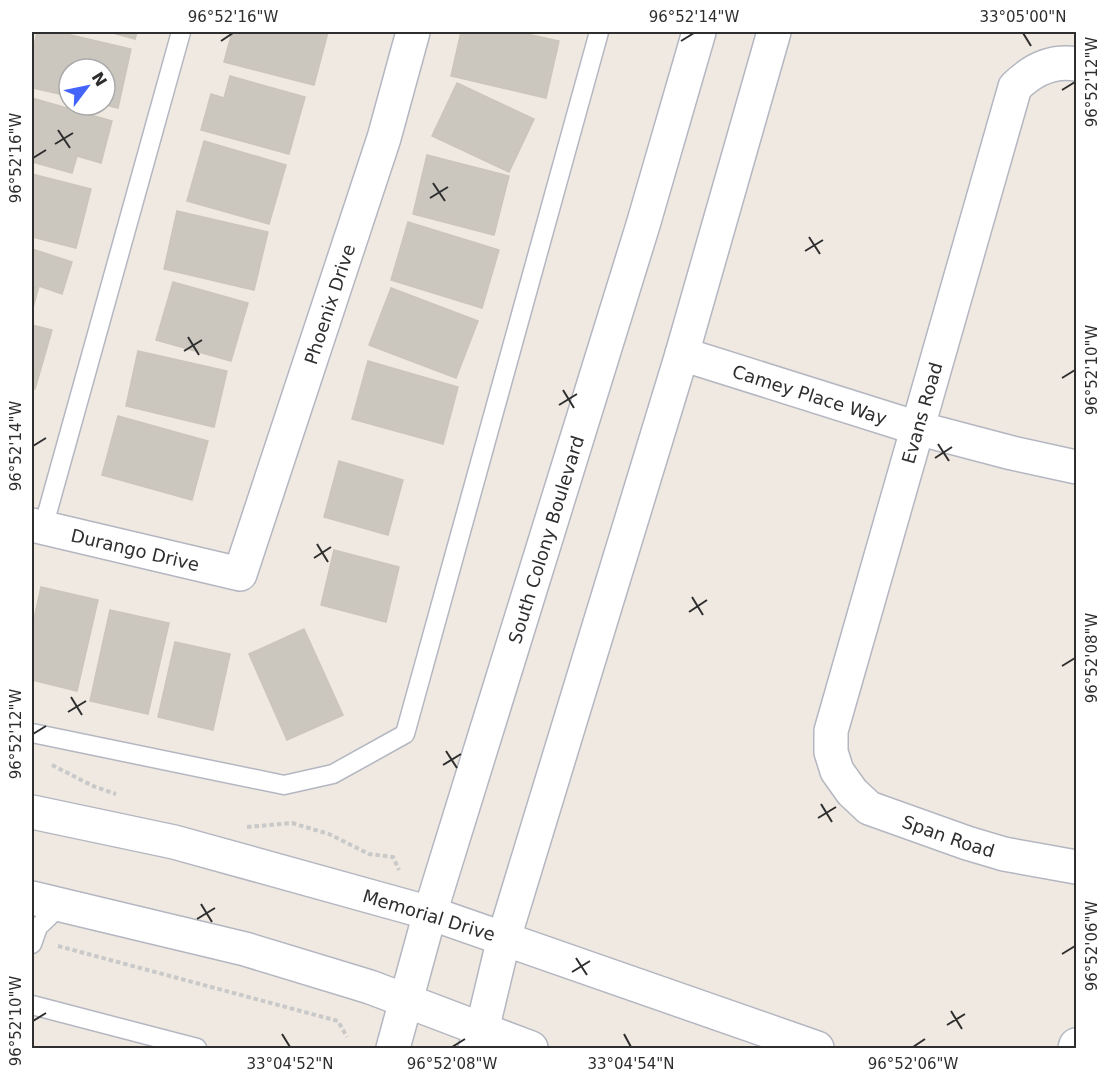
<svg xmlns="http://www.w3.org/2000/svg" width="1108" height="1080" viewBox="0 0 1108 1080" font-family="'DejaVu Sans',sans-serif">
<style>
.building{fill:#cbc7bf;stroke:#cbc5ba;stroke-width:1.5}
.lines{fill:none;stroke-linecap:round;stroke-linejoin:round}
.service-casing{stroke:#b4b7c1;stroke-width:21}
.minor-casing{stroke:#b4b7c1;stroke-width:36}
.tertiary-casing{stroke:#b4b7c1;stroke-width:36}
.secondary-casing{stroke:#b4b7c1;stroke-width:36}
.path{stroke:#c9c9c9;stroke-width:4;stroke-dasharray:4.5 3;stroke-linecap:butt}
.service{stroke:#fff;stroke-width:18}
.minor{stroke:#fff;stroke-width:33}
.tertiary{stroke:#fff;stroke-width:33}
.secondary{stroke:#fff;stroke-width:33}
.ticks{fill:none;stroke:#2e2e2e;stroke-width:2}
.labels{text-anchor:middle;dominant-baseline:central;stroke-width:5;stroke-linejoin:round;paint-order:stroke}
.street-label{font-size:18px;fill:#2e2e2e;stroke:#fff}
.neatline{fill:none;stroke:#2e2e2e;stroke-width:2}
.ticks-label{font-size:15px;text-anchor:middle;fill:#2e2e2e}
</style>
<rect width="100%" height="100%" fill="#efe9e1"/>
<g class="building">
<path d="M 37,32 L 58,32 L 131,49 L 118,108 L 105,105 L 105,69 L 69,69 L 69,96 L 32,88 L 32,55 Z"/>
<path d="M 109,32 L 137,32 L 135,39 Z"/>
<path d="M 232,32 L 328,32 L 314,85 L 224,62 Z"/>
<path d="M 461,32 L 518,32 L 559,41 L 546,98 L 451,76 Z"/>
<path d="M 230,76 L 305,97 L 289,154 L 201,130 L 211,94 L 224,98 Z"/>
<path d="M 457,83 L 534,119 L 509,172 L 432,136 Z"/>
<path d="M 32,98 L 112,121 L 101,163 L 77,156 L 72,173 L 32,162 Z"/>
<path d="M 204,141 L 286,165 L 269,224 L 187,201 Z"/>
<path d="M 427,155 L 509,176 L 494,235 L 413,214 Z"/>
<path d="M 32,174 L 91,189 L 76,248 L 32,237 Z"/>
<path d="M 177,211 L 268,232 L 254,290 L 164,269 Z"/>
<path d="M 408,222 L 499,250 L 482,308 L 391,280 Z"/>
<path d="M 32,249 L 72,262 L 62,294 L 39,286 L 32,311 Z"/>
<path d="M 173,282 L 248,303 L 231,361 L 156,340 Z"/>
<path d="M 391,288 L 478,321 L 456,378 L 369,345 Z"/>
<path d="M 32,325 L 52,330 L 35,389 L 32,388 Z"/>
<path d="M 138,351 L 227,371 L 214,427 L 126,406 Z"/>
<path d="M 368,361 L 458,387 L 443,444 L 352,419 Z"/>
<path d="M 118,416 L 208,441 L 192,500 L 102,475 Z"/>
<path d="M 339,461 L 403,480 L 388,535 L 324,517 Z"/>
<path d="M 334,550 L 399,567 L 386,622 L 321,605 Z"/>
<path d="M 41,587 L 98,600 L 77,691 L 32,680 L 32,628 Z"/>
<path d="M 110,610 L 169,623 L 148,714 L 90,701 Z"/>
<path d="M 304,629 L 343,715 L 287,740 L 249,654 Z"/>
<path d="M 175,642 L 230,654 L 213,730 L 158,717 Z"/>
</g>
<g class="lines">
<defs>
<g id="service">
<path d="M 43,528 L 181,32"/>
<path d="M 32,733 L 284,785 L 333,774 L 405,734 L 599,32"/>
<path d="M 32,944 L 38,927 L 62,904"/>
<path d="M 32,1005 L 197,1048"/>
</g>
<g id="minor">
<path id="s1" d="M 1076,64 C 1052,60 1032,70 1015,87 L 831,731 L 831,752 L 837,771 L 852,792 L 869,808 L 967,843 L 1004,854 L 1076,867"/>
<path id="s2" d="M 682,354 L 917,428 L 1012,453 L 1076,467"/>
<path id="s3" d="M 32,525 L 240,574 L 384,138 L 413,32"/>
<path d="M 1075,1048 L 1076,1045"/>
</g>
<g id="tertiary">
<path d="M 32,812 L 174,842 L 430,913"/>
<path d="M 32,898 L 245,949 L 370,987 L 407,1001"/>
</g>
<g id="secondary">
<path d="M 430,913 L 817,1048"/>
<path d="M 407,1001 L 531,1048"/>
<path id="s4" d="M 393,1048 L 430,913 L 643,225 L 699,32"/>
<path d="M 475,1048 L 482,1030 L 504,938 L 682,354 L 774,32"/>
</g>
</defs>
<use href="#service" class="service-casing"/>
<use href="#minor" class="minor-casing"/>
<use href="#tertiary" class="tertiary-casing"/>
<use href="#secondary" class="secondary-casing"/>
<g class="path">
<path d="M 52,765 L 93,786 L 116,794"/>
<path d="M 247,827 L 292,823 L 329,834 L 369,854 L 393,857 L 399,870"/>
<path d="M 58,946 L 338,1021 L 347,1037"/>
</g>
<use href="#service" class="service"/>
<use href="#minor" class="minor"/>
<use href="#tertiary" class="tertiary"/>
<use href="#secondary" class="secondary"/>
</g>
<path class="ticks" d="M 1023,33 L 1031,46M 221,41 L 233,33M 681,41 L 694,33M 1062,90 L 1075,82M 58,130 L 70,148M 55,144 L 73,133M 33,158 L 46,150M 433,183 L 445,201M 430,198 L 448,187M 809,237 L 820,254M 805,251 L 823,240M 188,337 L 199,355M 184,351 L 202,340M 1062,378 L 1075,370M 563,390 L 574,408M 559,405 L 577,394M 938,444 L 949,461M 33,446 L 46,438M 935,458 L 952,447M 317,544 L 328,562M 314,558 L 331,547M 692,597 L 703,615M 689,612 L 707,600M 1062,666 L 1075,658M 71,697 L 82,715M 68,712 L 86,701M 33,734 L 46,726M 446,751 L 457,768M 443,765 L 461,754M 821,804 L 832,822M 818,818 L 836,807M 201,904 L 212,922M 197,919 L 215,908M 1062,954 L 1075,946M 576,958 L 587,975M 572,972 L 590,961M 951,1011 L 962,1029M 33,1021 L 46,1013M 947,1025 L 965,1014M 282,1034 L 290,1047M 624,1034 L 631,1047M 452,1047 L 465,1039M 913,1047 L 925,1039"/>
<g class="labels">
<g class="street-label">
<text stroke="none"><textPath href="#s3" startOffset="498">Phoenix Drive</textPath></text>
<text stroke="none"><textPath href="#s2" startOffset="134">Camey Place Way</textPath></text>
<text transform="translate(922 413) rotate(-74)">Evans Road</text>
<text stroke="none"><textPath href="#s4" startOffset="531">South Colony Boulevard</textPath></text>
<text stroke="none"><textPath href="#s3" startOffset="106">Durango Drive</textPath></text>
<text stroke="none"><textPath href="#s1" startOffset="912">Span Road</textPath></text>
<text transform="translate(429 915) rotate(17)">Memorial Drive</text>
</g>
</g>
<rect width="1108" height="1080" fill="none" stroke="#ffffff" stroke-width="66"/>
<g transform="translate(87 87) rotate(58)"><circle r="28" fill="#ffffff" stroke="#ababab" stroke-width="1.5"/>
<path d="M0-4.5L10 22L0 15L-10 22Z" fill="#4264fb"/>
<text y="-9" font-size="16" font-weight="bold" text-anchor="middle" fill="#2e2e2e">N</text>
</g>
<rect x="33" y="33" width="1042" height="1014" class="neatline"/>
<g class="ticks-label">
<text x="233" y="22">96°52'16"W</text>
<text x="694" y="22">96°52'14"W</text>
<text x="1023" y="22">33°05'00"N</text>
<text transform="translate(1092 82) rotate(-90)" y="5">96°52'12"W</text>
<text transform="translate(16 158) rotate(-90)" y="5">96°52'16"W</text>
<text transform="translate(1092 370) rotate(-90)" y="5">96°52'10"W</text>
<text transform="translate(16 446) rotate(-90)" y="5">96°52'14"W</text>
<text transform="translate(1092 658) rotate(-90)" y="5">96°52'08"W</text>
<text transform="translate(16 734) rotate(-90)" y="5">96°52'12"W</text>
<text transform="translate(1092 946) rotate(-90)" y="5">96°52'06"W</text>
<text transform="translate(16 1021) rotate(-90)" y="5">96°52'10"W</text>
<text x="290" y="1069">33°04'52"N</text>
<text x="452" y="1069">96°52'08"W</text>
<text x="631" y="1069">33°04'54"N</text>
<text x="913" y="1069">96°52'06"W</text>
</g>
</svg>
